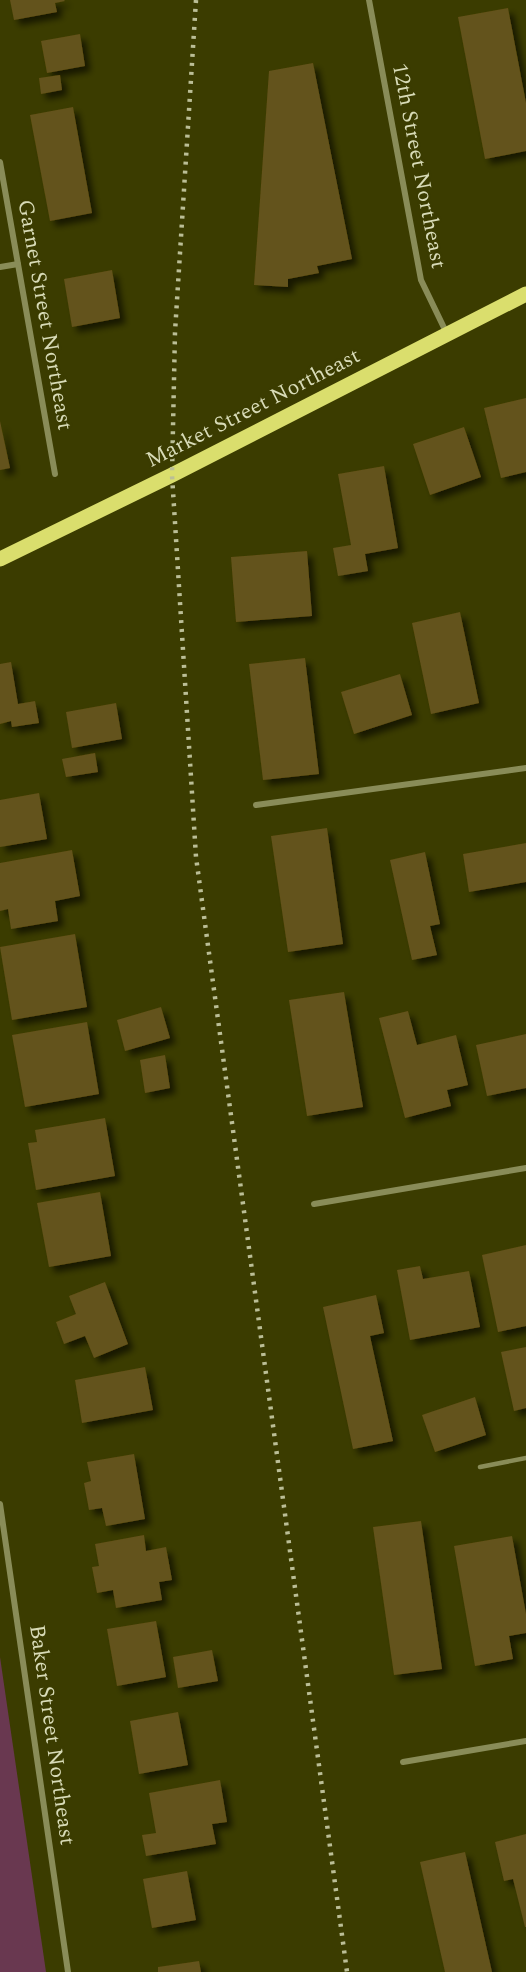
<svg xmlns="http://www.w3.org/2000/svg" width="526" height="1972" viewBox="0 0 526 1972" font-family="Spectral,serif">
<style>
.green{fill:#693850}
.building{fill:#64521a;filter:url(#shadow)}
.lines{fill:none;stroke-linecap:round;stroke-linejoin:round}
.lane{stroke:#898c58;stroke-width:4.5}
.street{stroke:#898c58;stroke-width:6}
.primary{stroke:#dade6d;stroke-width:15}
.rail{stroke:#bbbe96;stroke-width:4.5;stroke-dasharray:3 6;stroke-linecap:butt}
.labels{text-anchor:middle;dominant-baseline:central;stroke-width:4.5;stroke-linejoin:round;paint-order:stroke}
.street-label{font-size:22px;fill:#d8dbb7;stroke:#3b3c00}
</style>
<defs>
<filter id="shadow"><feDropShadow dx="5.5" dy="5.5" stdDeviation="3" flood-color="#0009"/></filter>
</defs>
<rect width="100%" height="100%" fill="#3b3c00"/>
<path class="green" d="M 0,1657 L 46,1972 L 0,1972 Z"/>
<g class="building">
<path d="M 10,0 L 64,0 L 65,1 L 55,3 L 57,12 L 14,20 Z"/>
<path d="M 508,8 L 526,103 L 526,151 L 485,159 L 458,17 Z"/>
<path d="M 80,34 L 85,66 L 47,73 L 41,41 Z"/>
<path d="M 313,63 L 352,259 L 317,266 L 319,273 L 288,279 L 288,287 L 254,285 L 269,71 Z"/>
<path d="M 60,75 L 62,90 L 41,94 L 39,78 Z"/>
<path d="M 73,107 L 92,213 L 50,221 L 30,115 Z"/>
<path d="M 112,270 L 120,318 L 72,327 L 64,279 Z"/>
<path d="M 526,398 L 526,472 L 501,478 L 484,408 Z"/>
<path d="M 0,421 L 10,468 L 0,470 Z"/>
<path d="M 464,427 L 481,477 L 430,495 L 413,444 Z"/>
<path d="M 384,466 L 398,548 L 365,554 L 368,571 L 338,576 L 333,548 L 351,545 L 338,474 Z"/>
<path d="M 307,551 L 312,616 L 236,622 L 231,557 Z"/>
<path d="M 460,612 L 479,703 L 431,714 L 412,623 Z"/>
<path d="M 305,658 L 319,774 L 263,780 L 249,664 Z"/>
<path d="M 11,662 L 18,704 L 35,701 L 39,723 L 12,727 L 11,721 L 0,724 L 0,664 Z"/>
<path d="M 400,674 L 412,715 L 354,734 L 341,692 Z"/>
<path d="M 116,703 L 122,739 L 72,748 L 66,712 Z"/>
<path d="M 95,753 L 98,772 L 66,777 L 62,759 Z"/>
<path d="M 39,793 L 47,839 L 0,847 L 0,800 Z"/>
<path d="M 327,828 L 343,944 L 288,952 L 271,836 Z"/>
<path d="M 526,843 L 526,882 L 469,892 L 463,854 Z"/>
<path d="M 72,850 L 80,896 L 55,901 L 58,921 L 11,929 L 8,909 L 0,911 L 0,863 Z"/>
<path d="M 425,852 L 440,924 L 430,926 L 437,955 L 412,960 L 390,860 Z"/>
<path d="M 75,934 L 87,1007 L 12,1020 L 0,947 Z"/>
<path d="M 344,992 L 363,1107 L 307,1116 L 289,1000 Z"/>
<path d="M 161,1007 L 170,1038 L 125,1051 L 117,1020 Z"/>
<path d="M 408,1011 L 417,1045 L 456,1035 L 468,1085 L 447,1090 L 451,1106 L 405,1118 L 379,1018 Z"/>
<path d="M 87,1022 L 99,1094 L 25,1107 L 12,1035 Z"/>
<path d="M 526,1034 L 526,1088 L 487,1096 L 476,1045 Z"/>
<path d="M 165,1055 L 170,1088 L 145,1093 L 140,1060 Z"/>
<path d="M 105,1118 L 115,1176 L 36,1190 L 28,1143 L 37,1142 L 35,1130 Z"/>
<path d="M 100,1192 L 111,1256 L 49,1267 L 37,1203 Z"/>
<path d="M 526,1245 L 526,1326 L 498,1332 L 482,1255 Z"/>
<path d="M 420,1266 L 423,1279 L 469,1271 L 480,1327 L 410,1340 L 397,1270 Z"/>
<path d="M 105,1282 L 128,1344 L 94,1358 L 85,1336 L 64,1344 L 56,1322 L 76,1314 L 69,1296 Z"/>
<path d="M 376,1295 L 384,1333 L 370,1336 L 393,1441 L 353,1449 L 323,1307 Z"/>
<path d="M 526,1347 L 526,1408 L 514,1411 L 501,1352 Z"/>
<path d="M 145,1367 L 153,1410 L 82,1423 L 75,1380 Z"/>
<path d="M 475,1397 L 486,1435 L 435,1452 L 422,1415 Z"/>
<path d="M 134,1454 L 145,1519 L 106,1526 L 102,1508 L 89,1510 L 84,1483 L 91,1481 L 87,1462 Z"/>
<path d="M 421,1521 L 442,1669 L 394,1675 L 373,1527 Z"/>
<path d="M 144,1535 L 146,1551 L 166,1547 L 172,1580 L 159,1582 L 162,1600 L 116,1608 L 113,1590 L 97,1593 L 92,1567 L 99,1566 L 95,1544 Z"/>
<path d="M 512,1536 L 526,1614 L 526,1633 L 509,1636 L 513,1659 L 475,1666 L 454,1546 Z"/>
<path d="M 156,1621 L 166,1677 L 117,1686 L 107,1629 Z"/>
<path d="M 212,1650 L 218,1681 L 178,1688 L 173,1657 Z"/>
<path d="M 178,1712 L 188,1765 L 139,1774 L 130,1721 Z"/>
<path d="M 220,1780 L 227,1822 L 212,1824 L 216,1844 L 146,1856 L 142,1835 L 156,1833 L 149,1793 Z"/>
<path d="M 526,1834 L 526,1927 L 525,1927 L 513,1879 L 504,1881 L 495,1842 Z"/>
<path d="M 465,1852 L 492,1972 L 445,1972 L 420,1862 Z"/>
<path d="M 187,1871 L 196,1920 L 152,1928 L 143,1879 Z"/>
<path d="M 199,1961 L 201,1972 L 158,1972 L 158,1967 Z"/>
</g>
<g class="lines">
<path class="lane" d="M 480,1467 L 526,1458"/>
<g class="street">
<path d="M 369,0 L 421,280 L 447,334"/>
<path d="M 0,162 L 55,474"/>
<path d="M 0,267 L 18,264"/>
<path d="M 256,805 L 526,768"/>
<path d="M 314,1204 L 526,1168"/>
<path d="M 0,1504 L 68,1972"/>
<path d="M 403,1762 L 526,1741"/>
</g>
<path class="primary" d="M 0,559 L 172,475 L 526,294"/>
<path class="rail" d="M 196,0 L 175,332 L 172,475 L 196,857 L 347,1972"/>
</g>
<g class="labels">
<g class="street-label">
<text transform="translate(419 166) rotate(79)">12th Street Northeast</text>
<text transform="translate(45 315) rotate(80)">Garnet Street Northeast</text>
<text transform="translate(253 408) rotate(-27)">Market Street Northeast</text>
<text transform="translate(52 1735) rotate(82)">Baker Street Northeast</text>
</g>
</g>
</svg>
